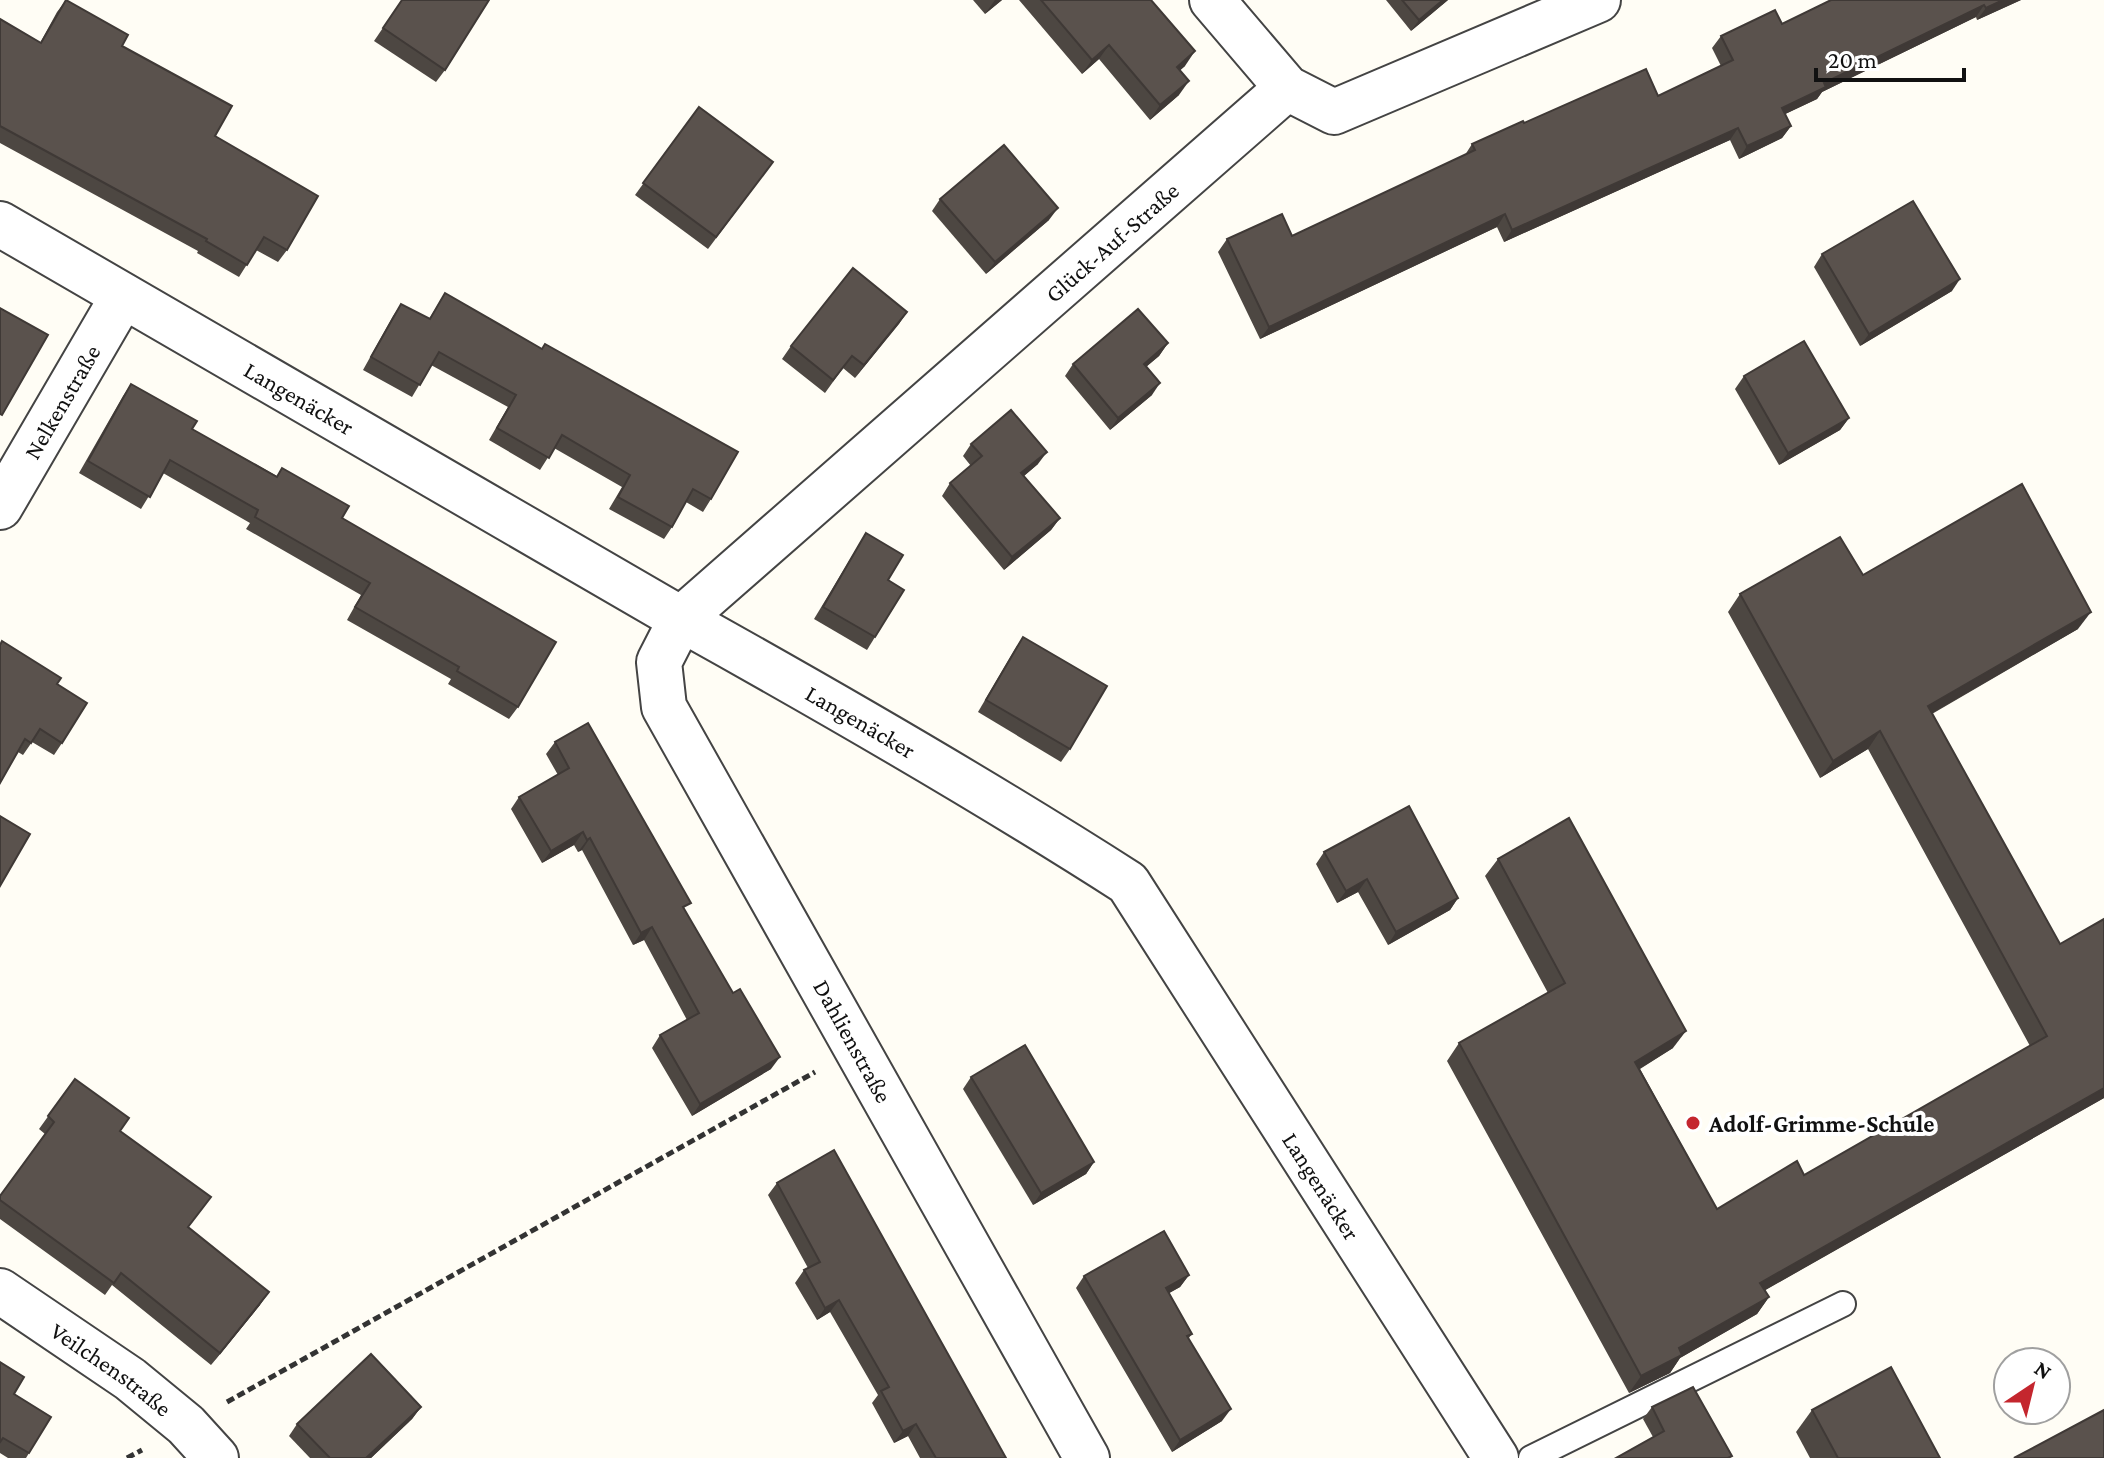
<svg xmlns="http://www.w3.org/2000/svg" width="2104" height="1458" viewBox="0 0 2104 1458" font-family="'Crimson Pro',serif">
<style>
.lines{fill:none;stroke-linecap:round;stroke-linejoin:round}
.service-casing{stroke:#444;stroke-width:28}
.minor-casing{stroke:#444;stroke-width:48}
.path{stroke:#333;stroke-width:5;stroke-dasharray:8 4;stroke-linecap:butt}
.service{stroke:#fff;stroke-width:24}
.minor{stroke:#fff;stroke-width:44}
.wall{fill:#4d4742}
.shaded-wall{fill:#3f3936}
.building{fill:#5a524d;stroke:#3f3936;stroke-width:2}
.poi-dot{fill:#c4262e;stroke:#fff;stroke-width:3}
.labels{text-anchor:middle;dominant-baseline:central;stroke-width:8;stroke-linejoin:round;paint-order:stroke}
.street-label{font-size:24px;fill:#111;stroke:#fff}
.poi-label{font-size:24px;font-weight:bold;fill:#111;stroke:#fff;text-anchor:start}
</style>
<rect width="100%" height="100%" fill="#fffdf5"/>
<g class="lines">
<defs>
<path id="service" d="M 1531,1458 L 1843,1304"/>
<g id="minor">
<path d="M 1212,0 L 1287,88 L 1334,112 L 1598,0"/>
<path id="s1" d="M 0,224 L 681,619 C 832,703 983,790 1128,883 L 1496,1458"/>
<path id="s2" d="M 0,507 L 123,296"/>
<path id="s3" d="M 0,1291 L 130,1379 L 186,1425 L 216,1458"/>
<path id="s4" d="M 1087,1458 L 664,707 L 659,662 L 681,619 L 1287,88"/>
</g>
</defs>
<use href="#service" class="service-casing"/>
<use href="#minor" class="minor-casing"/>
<g class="path">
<path d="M 227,1402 L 815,1072"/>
<path d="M 127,1458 L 142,1450"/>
</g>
<use href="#service" class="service"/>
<use href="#minor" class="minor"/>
</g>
<g class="wall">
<path d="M 66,0 L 122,46 L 215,136 L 287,250 L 278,262 L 256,250 L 239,277 L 197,253 L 198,251 L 0,143 L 0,19 L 40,43 L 57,12 Z"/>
<path d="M 402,0 L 445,70 L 436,82 L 374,41 Z"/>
<path d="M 973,0 L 1002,0 L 985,14 Z"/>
<path d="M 1019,0 L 1151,0 L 1185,66 L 1180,70 L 1179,95 L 1150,120 L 1099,59 L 1082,74 Z"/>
<path d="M 1386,0 L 1448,0 L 1411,31 Z"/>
<path d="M 1831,0 L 2021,0 L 1977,20 L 1976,17 L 1822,92 L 1817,99 L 1785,114 L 1791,126 L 1782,138 L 1739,159 L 1730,140 L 1504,242 L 1497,227 L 1260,339 L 1218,252 L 1227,239 L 1292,236 L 1465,155 L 1472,144 L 1524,123 L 1658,96 L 1721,66 L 1712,48 L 1721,36 L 1782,24 Z"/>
<path d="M 699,107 L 764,174 L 708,249 L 635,195 Z"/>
<path d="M 940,199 L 1049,220 L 986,274 L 932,211 Z"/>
<path d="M 1822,254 L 1952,291 L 1860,346 L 1814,267 Z"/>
<path d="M 445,293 L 711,499 L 703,512 L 686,502 L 672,527 L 664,539 L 609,509 L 622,487 L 554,448 L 540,470 L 489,440 L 508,407 L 431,365 L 412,397 L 363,370 L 393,316 L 401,304 L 429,319 Z"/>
<path d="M 907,312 L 855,378 L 843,368 L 825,393 L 782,359 L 791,346 Z"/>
<path d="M 1168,343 L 1159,356 L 1146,367 L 1152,395 L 1110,430 L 1065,376 L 1073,364 Z"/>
<path d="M 1744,376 L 1849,418 L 1840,430 L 1779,465 L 1735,389 Z"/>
<path d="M 131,384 L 192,429 L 277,476 L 282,468 L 342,518 L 518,707 L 509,719 L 448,684 L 451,679 L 347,620 L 361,595 L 246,529 L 250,523 L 163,473 L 141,509 L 79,473 L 123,396 Z"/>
<path d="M 971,444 L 1038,464 L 1024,476 L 1060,518 L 1051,530 L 1004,570 L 942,496 L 950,483 L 971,466 L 963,456 Z"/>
<path d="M 866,533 L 888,580 L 875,637 L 867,650 L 814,619 Z"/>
<path d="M 1863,575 L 2078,629 L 1932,714 L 2060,944 L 2104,919 L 2104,1098 L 1765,1290 L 1769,1297 L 1757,1314 L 1680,1358 L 1670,1373 L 1629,1393 L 1447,1061 L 1459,1043 L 1548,993 L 1485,876 L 1498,859 L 1673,1048 L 1640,1069 L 1717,1209 L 1804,1175 L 2030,1046 L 1868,749 L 1820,778 L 1728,612 L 1740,594 Z"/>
<path d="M 1023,637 L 1070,749 L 1061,762 L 978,712 L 1015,649 Z"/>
<path d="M 57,684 L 62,743 L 54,755 L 32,742 L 23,755 L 18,752 Z"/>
<path d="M 555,742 L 685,910 L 771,1069 L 692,1116 L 652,1048 L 660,1035 L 687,1020 L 644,940 L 633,945 L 582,850 L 578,852 L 574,845 L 542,863 L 511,809 L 519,797 L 558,775 L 546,754 Z"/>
<path d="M 1324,852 L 1458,898 L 1450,910 L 1388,945 L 1358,892 L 1337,903 L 1316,864 Z"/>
<path d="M 971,1077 L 1094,1162 L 1086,1174 L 1033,1205 L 963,1089 Z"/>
<path d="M 75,1079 L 120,1132 L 189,1228 L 260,1305 L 211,1365 L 112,1285 L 105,1295 L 0,1219 L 0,1196 L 45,1134 L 39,1129 Z"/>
<path d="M 777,1183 L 1006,1458 L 920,1458 L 908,1436 L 894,1443 L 872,1403 L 878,1395 L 830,1312 L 817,1320 L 795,1283 L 804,1270 L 808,1268 L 768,1195 Z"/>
<path d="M 1189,1275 L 1180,1287 L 1169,1293 L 1192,1334 L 1188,1339 L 1222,1421 L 1172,1452 L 1076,1288 L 1084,1276 Z"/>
<path d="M 0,1362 L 14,1394 L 51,1417 L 26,1458 L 8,1458 L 0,1453 Z"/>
<path d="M 421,1407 L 412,1419 L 371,1458 L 310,1458 L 289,1436 L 297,1424 Z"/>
<path d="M 1652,1407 L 1731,1458 L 1653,1437 L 1643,1419 Z"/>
<path d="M 1812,1410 L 1940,1458 L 1810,1458 L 1796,1432 Z"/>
</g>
<g class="shaded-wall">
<path d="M 995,0 L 1002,0 L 985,14 Z"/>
<path d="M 1443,0 L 1448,0 L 1411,31 L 1419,20 Z"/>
<path d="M 2003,0 L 2021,0 L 1977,20 L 1986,8 Z"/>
<path d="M 1984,5 L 1976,17 L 1822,92 L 1817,99 L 1773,120 L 1782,108 L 1824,83 Z"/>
<path d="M 1109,45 L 1099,59 L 1082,74 L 1092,60 Z"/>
<path d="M 1195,51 L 1185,66 L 1167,82 L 1177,67 Z"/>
<path d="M 1189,81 L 1179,95 L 1150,120 L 1160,105 Z"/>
<path d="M 1791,126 L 1782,138 L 1739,159 L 1747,146 Z"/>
<path d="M 1738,128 L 1730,140 L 1504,242 L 1512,230 Z"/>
<path d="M 1058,208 L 1049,220 L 986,274 L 995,262 Z"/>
<path d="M 1505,214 L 1497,227 L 1260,339 L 1269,327 Z"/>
<path d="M 1960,279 L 1952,291 L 1860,346 L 1869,334 Z"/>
<path d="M 907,312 L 899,324 L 855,378 L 864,365 Z"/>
<path d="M 1168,343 L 1159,356 L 1135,376 L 1144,364 Z"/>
<path d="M 1160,383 L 1152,395 L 1110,430 L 1118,418 Z"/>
<path d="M 1849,418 L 1840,430 L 1779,465 L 1788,453 Z"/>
<path d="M 1047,452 L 1038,464 L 1013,485 L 1021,473 Z"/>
<path d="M 1060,518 L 1051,530 L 1004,570 L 1012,557 Z"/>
<path d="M 2091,612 L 2078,629 L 1915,723 L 1928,706 Z"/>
<path d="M 1880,731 L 1868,749 L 1820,778 L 1833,761 Z"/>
<path d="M 583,832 L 574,845 L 542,863 L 551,851 Z"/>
<path d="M 590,838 L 582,850 L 578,852 L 587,840 Z"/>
<path d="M 1367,879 L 1358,892 L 1337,903 L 1346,891 Z"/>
<path d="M 1458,898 L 1450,910 L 1388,945 L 1396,932 Z"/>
<path d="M 652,927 L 644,940 L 633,945 L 641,933 Z"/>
<path d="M 1686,1031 L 1673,1048 L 1623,1079 L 1635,1062 Z"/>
<path d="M 780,1057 L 771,1069 L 692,1116 L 700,1104 Z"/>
<path d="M 2104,1088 L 2104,1098 L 1748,1300 L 1760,1283 Z"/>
<path d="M 1094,1162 L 1086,1174 L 1033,1205 L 1041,1193 Z"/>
<path d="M 1189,1275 L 1180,1287 L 1157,1300 L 1166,1288 Z"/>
<path d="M 269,1292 L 260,1305 L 211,1365 L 220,1353 Z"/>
<path d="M 1769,1297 L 1757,1314 L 1680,1358 L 1670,1373 L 1629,1393 L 1641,1376 L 1679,1348 Z"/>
<path d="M 839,1300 L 830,1312 L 817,1320 L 825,1308 Z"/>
<path d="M 421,1407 L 412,1419 L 371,1458 L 366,1458 Z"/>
<path d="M 1231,1409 L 1222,1421 L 1172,1452 L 1180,1440 Z"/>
<path d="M 916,1424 L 908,1436 L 894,1443 L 903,1431 Z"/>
</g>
<g class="building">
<path d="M 66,0 L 128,35 L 122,46 L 232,106 L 215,136 L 318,196 L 287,250 L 264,237 L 247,265 L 206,241 L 207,239 L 0,126 L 0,19 L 41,43 Z"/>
<path d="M 402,0 L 489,0 L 445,70 L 383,28 Z"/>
<path d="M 1041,0 L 1151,0 L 1195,51 L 1177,67 L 1189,81 L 1160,105 L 1109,45 L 1092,60 Z"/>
<path d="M 1402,0 L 1443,0 L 1419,20 Z"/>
<path d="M 1831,0 L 2003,0 L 1986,8 L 1984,5 L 1824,83 L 1826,87 L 1782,108 L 1791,126 L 1747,146 L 1738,128 L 1512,230 L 1505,214 L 1269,327 L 1227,239 L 1282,214 L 1292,236 L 1475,150 L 1472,144 L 1523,121 L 1524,123 L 1646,69 L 1658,96 L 1733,60 L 1721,36 L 1775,10 L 1782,24 Z"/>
<path d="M 699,107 L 773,162 L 716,237 L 643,183 Z"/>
<path d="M 1004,145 L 1058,208 L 995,262 L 940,199 Z"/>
<path d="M 1913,201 L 1960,279 L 1869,334 L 1822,254 Z"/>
<path d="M 853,268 L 907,312 L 864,365 L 852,356 L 833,380 L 791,346 Z"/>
<path d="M 445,293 L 542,349 L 545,344 L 738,452 L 711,499 L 693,489 L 672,527 L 618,497 L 630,475 L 562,435 L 549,458 L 497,428 L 516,395 L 439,352 L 420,385 L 371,357 L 401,304 L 430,319 Z"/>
<path d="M 0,308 L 48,335 L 2,415 L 0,414 Z"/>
<path d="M 1138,309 L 1168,343 L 1144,364 L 1160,383 L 1118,418 L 1073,364 Z"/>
<path d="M 1804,341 L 1849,418 L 1788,453 L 1744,376 Z"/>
<path d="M 131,384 L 197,421 L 192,429 L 277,477 L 282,468 L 349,506 L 342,518 L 556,642 L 518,707 L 457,671 L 459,667 L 355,607 L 370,583 L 255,517 L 258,510 L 170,460 L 150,497 L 88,461 Z"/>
<path d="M 1011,410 L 1047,452 L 1021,473 L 1060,518 L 1012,557 L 950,483 L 982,456 L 971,444 Z"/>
<path d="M 2022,484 L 2091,612 L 1928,706 L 2060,944 L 2104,919 L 2104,1088 L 1760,1283 L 1769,1297 L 1679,1348 L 1682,1355 L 1641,1376 L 1459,1043 L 1565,983 L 1498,859 L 1569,818 L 1686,1031 L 1635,1062 L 1717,1209 L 1797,1161 L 1804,1175 L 2047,1036 L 1880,731 L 1833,761 L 1740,594 L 1840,537 L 1863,575 Z"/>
<path d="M 866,533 L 903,555 L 888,580 L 904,590 L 875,637 L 823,607 Z"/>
<path d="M 1023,637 L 1107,686 L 1070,749 L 986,700 Z"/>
<path d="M 2,641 L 61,678 L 57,684 L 87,703 L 62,743 L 40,729 L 31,743 L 25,739 L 0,783 L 0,645 Z"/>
<path d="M 588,723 L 691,903 L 683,907 L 733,993 L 740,989 L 780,1057 L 700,1104 L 660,1035 L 699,1013 L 652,927 L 641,933 L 590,838 L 587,840 L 583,832 L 551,851 L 519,797 L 569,768 L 555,742 Z"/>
<path d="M 1409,806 L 1458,898 L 1396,932 L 1367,879 L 1346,891 L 1324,852 Z"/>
<path d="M 0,816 L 30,834 L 0,886 Z"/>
<path d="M 1025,1045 L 1094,1162 L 1041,1193 L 971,1077 Z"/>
<path d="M 75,1079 L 129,1118 L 120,1131 L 211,1197 L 188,1227 L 269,1292 L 220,1353 L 121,1273 L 114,1283 L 0,1200 L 0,1196 L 54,1122 L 48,1116 Z"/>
<path d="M 834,1150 L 1006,1458 L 936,1458 L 916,1424 L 903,1431 L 881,1391 L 889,1387 L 839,1300 L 825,1308 L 804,1270 L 820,1262 L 777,1183 Z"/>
<path d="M 1164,1231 L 1189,1275 L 1166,1288 L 1192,1334 L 1187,1336 L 1231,1409 L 1180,1440 L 1084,1276 Z"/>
<path d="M 371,1354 L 421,1407 L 366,1458 L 330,1458 L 297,1424 Z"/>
<path d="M 0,1362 L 24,1377 L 14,1394 L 51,1417 L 29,1453 L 3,1438 L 0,1442 Z"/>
<path d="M 1891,1367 L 1940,1458 L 1838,1458 L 1812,1410 Z"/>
<path d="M 1693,1387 L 1732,1456 L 1728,1458 L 1616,1458 L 1664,1431 L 1652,1407 Z"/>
<path d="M 2104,1410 L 2104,1458 L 2014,1458 Z"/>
</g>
<circle class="poi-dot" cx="1693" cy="1123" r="8"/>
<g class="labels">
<g class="street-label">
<text stroke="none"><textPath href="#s4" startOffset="1528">Glück-Auf-Straße</textPath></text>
<text stroke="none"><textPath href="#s1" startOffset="346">Langenäcker</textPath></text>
<text stroke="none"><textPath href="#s2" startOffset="122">Nelkenstraße</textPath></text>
<text stroke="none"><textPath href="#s1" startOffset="994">Langenäcker</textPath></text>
<text transform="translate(853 1041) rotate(61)">Dahlienstraße</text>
<text stroke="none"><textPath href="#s1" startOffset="1666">Langenäcker</textPath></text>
<text stroke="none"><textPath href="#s3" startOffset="136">Veilchenstraße</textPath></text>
</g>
<g class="poi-label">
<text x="1709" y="1123">Adolf-Grimme-Schule</text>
</g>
</g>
<g transform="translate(2032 1386) rotate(35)"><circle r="38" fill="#ffffff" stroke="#a0a0a0" stroke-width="2"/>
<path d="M0-6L14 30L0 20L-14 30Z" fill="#c4262e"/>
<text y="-12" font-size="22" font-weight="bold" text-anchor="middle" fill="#111111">N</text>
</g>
<path d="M1816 68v12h148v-12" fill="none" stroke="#111111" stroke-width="4"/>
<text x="1828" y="68" font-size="24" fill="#111111" stroke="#ffffff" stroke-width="6" paint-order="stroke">20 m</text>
</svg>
